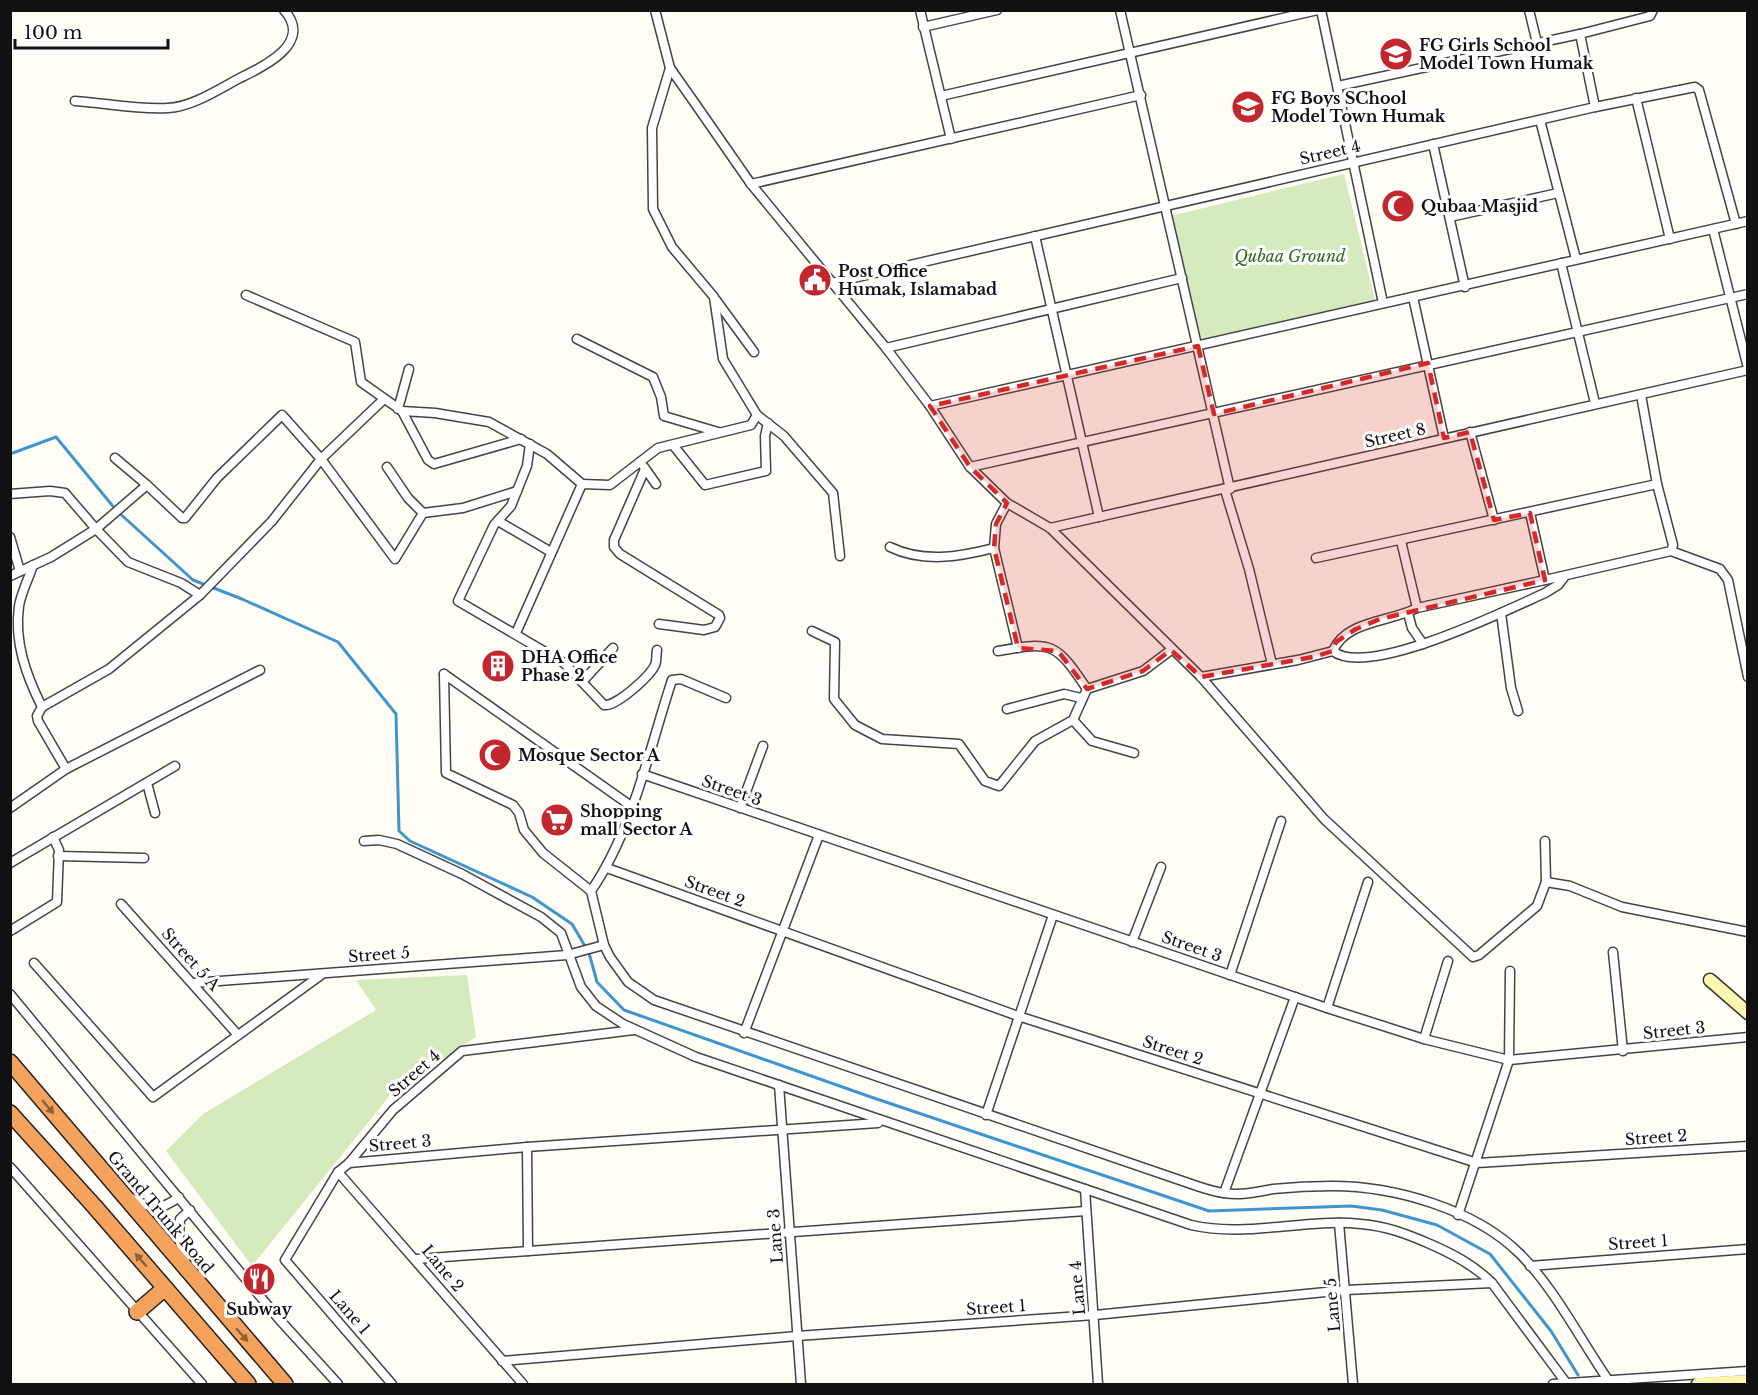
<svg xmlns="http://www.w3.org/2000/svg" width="1758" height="1395" viewBox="0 0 1758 1395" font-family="'Libre Baskerville',serif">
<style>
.green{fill:#d5ebbd}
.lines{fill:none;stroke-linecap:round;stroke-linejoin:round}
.stream{stroke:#3f96cf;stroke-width:3}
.street-casing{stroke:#444;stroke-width:11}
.secondary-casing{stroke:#333;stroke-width:15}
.highway-casing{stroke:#222;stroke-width:18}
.street{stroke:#fff;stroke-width:8}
.secondary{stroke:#fff6b0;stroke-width:12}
.highway{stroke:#f5a25d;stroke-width:15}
.oneway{fill:#8e613b}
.marked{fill:#d62828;fill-opacity:0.2;stroke:#d62828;stroke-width:4.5;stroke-dasharray:12 8;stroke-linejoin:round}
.labels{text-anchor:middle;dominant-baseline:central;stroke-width:6;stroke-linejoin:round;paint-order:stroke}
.poi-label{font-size:16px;font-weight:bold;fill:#111;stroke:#fff;text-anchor:start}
.street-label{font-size:16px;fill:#111;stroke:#fff}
.park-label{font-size:16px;font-style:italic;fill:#2f6b1f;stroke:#fff}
</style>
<rect width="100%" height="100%" fill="#fffdf5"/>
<g class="green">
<path d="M 1344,174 L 1376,304 L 1203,346 L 1170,216 Z"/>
<path d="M 467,975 L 476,1037 L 391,1094 L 252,1266 L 166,1151 L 203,1114 L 376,1010 L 356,980 Z"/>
</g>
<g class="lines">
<path class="stream" d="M 10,454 L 56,437 L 116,510 L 193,580 L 242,599 L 338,642 L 396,714 L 399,831 L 410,841 L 532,897 L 572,924 L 589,953 L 597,982 L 624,1010 L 868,1096 L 1209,1211 L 1351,1206 L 1382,1210 L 1437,1225 L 1490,1254 L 1551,1331 L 1578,1375"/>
<defs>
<g id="street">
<path d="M 655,10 L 670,68 L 694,102 L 751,184 L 886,348 L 930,406 L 970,467 L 1007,503 L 1050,528 L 1201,677 L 1324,819 L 1473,957 L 1479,955 L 1537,906 L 1546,882 L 1545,841"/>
<path d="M 920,10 L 951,139"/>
<path d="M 1120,10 L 1230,489"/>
<path d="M 1321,10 L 1383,303"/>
<path d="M 1529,10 L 1537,43"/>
<path d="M 923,27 L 997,10"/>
<path d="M 1580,34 L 1595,107"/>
<path d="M 1338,86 L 1580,34 L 1650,16 L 1653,10"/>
<path d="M 941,96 L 1318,10"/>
<path d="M 1636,98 L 1670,239"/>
<path d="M 75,101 C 105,103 138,110 168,108 C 192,107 219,89 240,78 C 263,67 314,43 284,10"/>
<path d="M 1540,120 L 1576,259"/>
<path d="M 1433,144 L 1465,287"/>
<path d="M 751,184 L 1141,95"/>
<path d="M 1450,217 L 1558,193"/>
<path d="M 1713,229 L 1748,368"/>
<path d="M 1035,236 L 1099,517"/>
<path d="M 1561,263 L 1595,403"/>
<path d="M 832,283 L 1595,107 L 1695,87 L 1699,90 L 1736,224"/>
<path d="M 246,295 L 355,342 L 361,382 L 402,411 L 435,413 L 489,422 L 547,454 L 582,484"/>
<path d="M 1413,297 L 1444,438"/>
<path d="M 716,300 L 754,352"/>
<path d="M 577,339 L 653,377 L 661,397 L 664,416 L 718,432"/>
<path d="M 886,348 L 1182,278"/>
<path d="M 930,406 L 1748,221"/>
<path d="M 398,409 L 409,369"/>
<path d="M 402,411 L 428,460 L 434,464 L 521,439"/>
<path d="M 757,415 L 784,436 L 833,493 L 840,556"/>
<path d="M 1470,432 L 1494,520"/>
<path d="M 530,444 L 527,466 L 511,506 L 494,525 L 458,601 L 564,663 L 604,705 C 616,707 650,676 655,665 C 657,661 656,654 657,650"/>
<path d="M 673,445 L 705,485 L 766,471 L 765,436 L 768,423"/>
<path d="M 115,458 L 147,485 L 96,529 L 128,562 L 181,583 L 200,595 L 272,521 L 321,459 L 384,399"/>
<path d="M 387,467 L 408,498 L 423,513 L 463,508 L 517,491"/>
<path d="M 644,467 L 656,484"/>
<path d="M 970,467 L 1748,294"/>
<path d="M 645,469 L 614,540 L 614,547 L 620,554 L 719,615 L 720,618 L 715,627 L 704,630 L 659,624"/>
<path d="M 147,485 L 182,518 L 185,518 L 217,478 L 282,415 L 321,459 L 395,559 L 423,513"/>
<path d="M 1225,490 L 1249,569 L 1272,664"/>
<path d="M 10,494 L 50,491 L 65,493 L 96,529 L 51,557 L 10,576"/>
<path d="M 1007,503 L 996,524 L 994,548 L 1018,648"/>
<path d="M 498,521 L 551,552"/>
<path d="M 1050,528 L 1748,370"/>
<path d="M 10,537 L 20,571"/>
<path d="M 1401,541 L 1417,608 L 1545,580 L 1530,513"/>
<path d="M 890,547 C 923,563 959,557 994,548"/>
<path d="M 1671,551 L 1720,569 L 1728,580 L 1748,677"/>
<path d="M 1316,558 L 1657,484"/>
<path d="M 33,565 C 29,578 21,593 19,606 C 14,642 26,675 42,707"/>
<path d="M 1545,580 L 1671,551 L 1673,545 L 1657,484 L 1641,395"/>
<path d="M 1417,608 C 1391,622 1346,620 1333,651 C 1367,679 1507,610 1545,593 L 1558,585 L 1565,576"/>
<path d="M 1408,613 L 1412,628 L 1423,644"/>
<path d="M 1501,613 L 1511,688 L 1518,711"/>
<path d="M 812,631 L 835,642 L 834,699 L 855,725 L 882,739 L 959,744 L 985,781 L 999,786 L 1035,741 L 1073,720 L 1087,689 L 1143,671 L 1171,650"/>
<path d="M 516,633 L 582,484 L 610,485 L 658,448 L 751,425 L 757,415 L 723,359 L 714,297 L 672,247 L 653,209 L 652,128 L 670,68"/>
<path d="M 998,651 C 1053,641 1056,643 1087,689"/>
<path d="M 444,674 L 446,773 L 513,805 L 519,813 L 524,830 L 543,853 L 591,891 L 604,945 L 610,957 L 628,982 L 654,1000 L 1197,1186 C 1206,1189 1215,1192 1224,1193 C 1240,1196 1257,1192 1273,1189 C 1293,1187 1312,1186 1332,1186 C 1394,1186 1475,1209 1520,1254 C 1556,1290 1582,1343 1611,1384"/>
<path d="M 444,674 L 631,806"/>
<path d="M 1201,677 L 1298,660 L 1333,651"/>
<path d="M 582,682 L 613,648"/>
<path d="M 1007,709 L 1064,694 L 1081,698"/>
<path d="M 1073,720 L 1092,741 L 1134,753"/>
<path d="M 66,769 L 38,721 L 37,716 L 42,707 L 109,669 L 200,595"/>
<path d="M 642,774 L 1327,1008 L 1424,1039 L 1509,1060 L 1748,1037"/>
<path d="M 147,783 L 155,813"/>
<path d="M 10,808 L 66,769 L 260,670"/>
<path d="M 740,808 L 763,746"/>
<path d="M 364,841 L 379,840 L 397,844 L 462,874 L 541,917 L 561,933 L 581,987 L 596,1006 L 623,1024 L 696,1057 L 1191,1225 C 1247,1238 1304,1218 1361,1224 C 1386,1226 1407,1234 1430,1244 C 1453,1254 1474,1265 1492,1283 L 1567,1384"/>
<path d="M 58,856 L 144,858"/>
<path d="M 10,863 L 175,766"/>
<path d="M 607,868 L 1018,1016 L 1477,1163 L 1748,1146"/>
<path d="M 1546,882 L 1570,886 L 1622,907 L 1748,932"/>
<path d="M 591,891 C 633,830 649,750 672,680 L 681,679 L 726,698"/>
<path d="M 121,904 L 237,1034"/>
<path d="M 10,931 L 57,902 L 59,850 L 53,837"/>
<path d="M 1132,942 L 1161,867"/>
<path d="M 1613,952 L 1623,1051"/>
<path d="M 34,963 L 153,1097 L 321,975"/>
<path d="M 1230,975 L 1281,821"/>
<path d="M 193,983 L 567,955 L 604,945"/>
<path d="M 10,994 L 278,1318 L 338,1384"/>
<path d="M 1327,1008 L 1368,882"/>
<path d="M 744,1033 L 819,835"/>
<path d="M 1424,1039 L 1448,961"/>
<path d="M 779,1085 L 801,1384"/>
<path d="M 986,1115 L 1053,915"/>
<path d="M 527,1147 L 528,1251"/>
<path d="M 349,1163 L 527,1147 L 878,1123"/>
<path d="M 10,1167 L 202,1384"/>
<path d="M 338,1172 L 523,1384"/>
<path d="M 1085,1189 L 1098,1384"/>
<path d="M 1224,1193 L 1295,997"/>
<path d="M 131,1198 C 152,1209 159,1212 179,1197"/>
<path d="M 1458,1215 L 1509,1060 L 1510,971"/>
<path d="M 1339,1223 L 1353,1384"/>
<path d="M 416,1259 L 1086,1211"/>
<path d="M 185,1261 L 179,1237 L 180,1219 L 190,1210"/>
<path d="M 1530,1266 L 1748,1249"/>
<path d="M 502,1361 L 797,1336 L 1095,1315 L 1346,1290 L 1492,1283"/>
<path d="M 392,1384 L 285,1260 L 338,1172 L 349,1163 L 393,1110 L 462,1051 L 634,1030"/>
<path d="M 1553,1384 L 1748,1371"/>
</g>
<g id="secondary">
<path d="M 1710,980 L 1748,1013"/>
<path d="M 1698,1384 L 1748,1381"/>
</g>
<g id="highway">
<path d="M 10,1062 L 285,1384"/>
<path d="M 10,1113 L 95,1207 L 248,1384"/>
<path d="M 137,1312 L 165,1288"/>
</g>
</defs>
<use href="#street" class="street-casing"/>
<use href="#secondary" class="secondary-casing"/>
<use href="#highway" class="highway-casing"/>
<use href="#street" class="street"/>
<use href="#secondary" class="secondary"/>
<use href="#highway" class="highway"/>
</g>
<defs><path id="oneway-solid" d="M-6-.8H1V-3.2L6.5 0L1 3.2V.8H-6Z" transform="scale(1.5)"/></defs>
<g class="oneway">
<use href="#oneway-solid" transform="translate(48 1107) rotate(50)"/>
<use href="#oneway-solid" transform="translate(141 1260) rotate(-131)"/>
<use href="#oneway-solid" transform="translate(242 1335) rotate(49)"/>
</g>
<path class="marked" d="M 1198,346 L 1214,414 L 1428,363 L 1444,438 L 1470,432 L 1494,520 L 1530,513 L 1545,580 L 1380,619 L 1356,629 L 1336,642 L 1333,651 L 1313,657 L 1201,677 L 1171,650 L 1143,671 L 1087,689 L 1058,651 L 1018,648 L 994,548 L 996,524 L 1007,503 L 970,467 L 930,406 Z"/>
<defs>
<symbol id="school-disc" viewBox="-11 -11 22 22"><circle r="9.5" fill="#c4262e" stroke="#fff"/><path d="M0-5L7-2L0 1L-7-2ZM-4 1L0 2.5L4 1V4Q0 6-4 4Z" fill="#fff"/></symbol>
<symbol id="mosque-disc" viewBox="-11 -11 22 22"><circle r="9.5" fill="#c4262e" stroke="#fff"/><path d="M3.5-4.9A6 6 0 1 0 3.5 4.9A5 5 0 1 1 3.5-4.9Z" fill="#fff"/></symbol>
<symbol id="civic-disc" viewBox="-11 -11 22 22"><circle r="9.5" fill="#c4262e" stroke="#fff"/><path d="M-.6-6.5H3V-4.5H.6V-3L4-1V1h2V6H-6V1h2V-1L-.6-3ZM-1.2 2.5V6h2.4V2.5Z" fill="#fff"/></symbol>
<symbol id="building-disc" viewBox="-11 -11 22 22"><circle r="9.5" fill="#c4262e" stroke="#fff"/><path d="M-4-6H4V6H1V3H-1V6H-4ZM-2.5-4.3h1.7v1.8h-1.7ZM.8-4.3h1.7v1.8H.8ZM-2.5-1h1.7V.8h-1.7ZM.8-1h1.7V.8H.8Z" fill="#fff"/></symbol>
<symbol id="supermarket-disc" viewBox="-11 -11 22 22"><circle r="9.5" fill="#c4262e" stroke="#fff"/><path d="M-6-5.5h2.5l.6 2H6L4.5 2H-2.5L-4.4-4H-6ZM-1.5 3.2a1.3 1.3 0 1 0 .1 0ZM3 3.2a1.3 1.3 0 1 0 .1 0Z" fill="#fff"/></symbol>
<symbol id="restaurant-disc" viewBox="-11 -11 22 22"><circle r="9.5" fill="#c4262e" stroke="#fff"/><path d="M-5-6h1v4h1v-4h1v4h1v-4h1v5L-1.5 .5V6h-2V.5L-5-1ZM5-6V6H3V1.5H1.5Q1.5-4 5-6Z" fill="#fff"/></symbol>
</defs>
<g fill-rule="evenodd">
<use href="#school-disc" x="1377" y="35" width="38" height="38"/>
<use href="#school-disc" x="1229" y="88" width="38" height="38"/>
<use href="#mosque-disc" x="1379" y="187" width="38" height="38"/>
<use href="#civic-disc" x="796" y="261" width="38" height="38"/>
<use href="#building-disc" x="479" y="647" width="38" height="38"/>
<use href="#mosque-disc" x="476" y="736" width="38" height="38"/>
<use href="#supermarket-disc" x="538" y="801" width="38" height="38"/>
<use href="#restaurant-disc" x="240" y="1260" width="38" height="38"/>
</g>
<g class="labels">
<g class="poi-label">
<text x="1419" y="45">FG Girls School<tspan x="1419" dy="18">Model Town Humak</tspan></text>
<text x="1271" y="98">FG Boys SChool<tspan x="1271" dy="18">Model Town Humak</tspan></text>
<text x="1421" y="206">Qubaa Masjid</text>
<text x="838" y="271">Post Office<tspan x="838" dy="18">Humak, Islamabad</tspan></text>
<text x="521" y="657">DHA Office<tspan x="521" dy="18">Phase 2</tspan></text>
<text x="518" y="755">Mosque Sector A</text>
<text x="580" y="811">Shopping<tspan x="580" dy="18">mall Sector A</tspan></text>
<text x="259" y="1309" text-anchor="middle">Subway</text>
</g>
<g class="street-label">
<text transform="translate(1330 152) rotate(-13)">Street 4</text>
<text transform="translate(1395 435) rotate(-13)">Street 8</text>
<text transform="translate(732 790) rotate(19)">Street 3</text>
<text transform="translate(715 891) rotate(20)">Street 2</text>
<text transform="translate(1192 946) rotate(19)">Street 3</text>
<text transform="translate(379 954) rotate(-4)">Street 5</text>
<text transform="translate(191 959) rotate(48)">Street 5 A</text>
<text transform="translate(1674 1030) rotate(-6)">Street 3</text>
<text transform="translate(1173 1050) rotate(18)">Street 2</text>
<text transform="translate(414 1073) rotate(-41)">Street 4</text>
<text transform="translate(1656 1137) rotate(-4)">Street 2</text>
<text transform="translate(400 1143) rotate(-5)">Street 3</text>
<text transform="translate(161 1212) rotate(50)">Grand Trunk Road</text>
<text transform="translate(775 1236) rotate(-94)">Lane 3</text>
<text transform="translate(1638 1242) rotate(-4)">Street 1</text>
<text transform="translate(443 1268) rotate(50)">Lane 2</text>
<text transform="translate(1077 1288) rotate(-95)">Lane 4</text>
<text transform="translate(1332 1305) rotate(-95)">Lane 5</text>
<text transform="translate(996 1307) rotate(-4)">Street 1</text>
<text transform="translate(350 1312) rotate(49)">Lane 1</text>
</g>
<g class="park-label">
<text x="1290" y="256">Qubaa Ground</text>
</g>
</g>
<rect width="1758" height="1395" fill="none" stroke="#111111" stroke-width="24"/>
<path d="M15 39v9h153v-9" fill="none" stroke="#111111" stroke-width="3"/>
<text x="24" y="39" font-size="18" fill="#111111" stroke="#ffffff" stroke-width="4.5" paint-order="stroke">100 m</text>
</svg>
